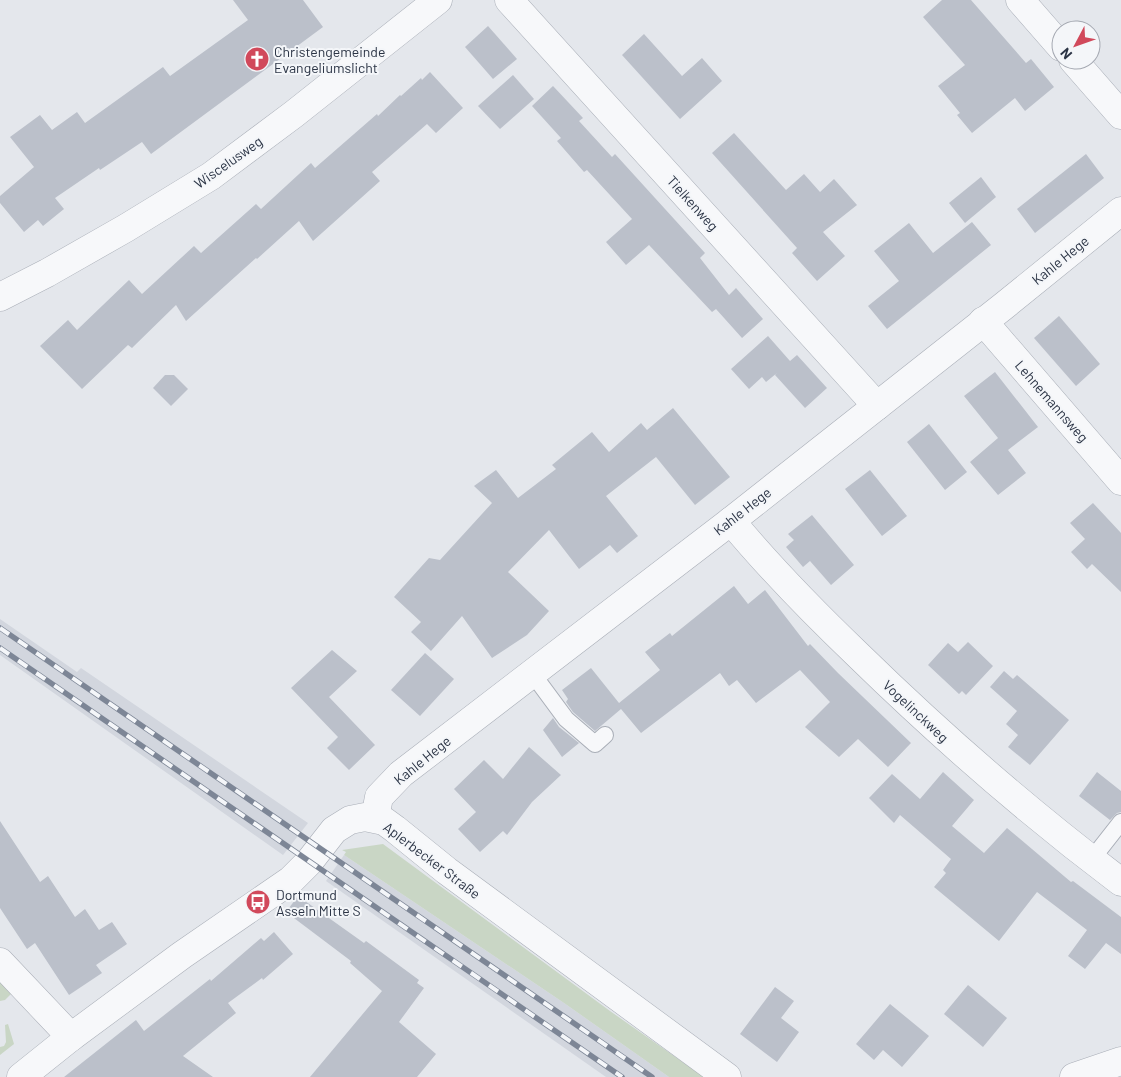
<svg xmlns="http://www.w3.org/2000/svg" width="1121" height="1077" viewBox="0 0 1121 1077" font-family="Barlow,sans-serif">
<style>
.built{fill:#d2d6de}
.green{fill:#c9d6c5}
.building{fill:#bbc0ca}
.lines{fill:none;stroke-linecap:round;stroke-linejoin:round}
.service-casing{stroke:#a9aeb7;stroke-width:18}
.minor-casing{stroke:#a9aeb7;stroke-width:29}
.service{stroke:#f7f8fa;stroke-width:16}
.minor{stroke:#f7f8fa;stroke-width:28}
.rail-casing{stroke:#7d8696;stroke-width:5.5}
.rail{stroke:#f4f6f9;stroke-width:4;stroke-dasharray:11;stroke-linecap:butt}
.labels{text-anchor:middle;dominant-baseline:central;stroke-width:4;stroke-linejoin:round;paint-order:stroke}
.poi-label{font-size:14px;fill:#2b3445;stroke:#f4f6f9;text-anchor:start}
.street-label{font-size:14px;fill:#2b3445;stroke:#f4f6f9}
</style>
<rect width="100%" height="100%" fill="#e4e7ec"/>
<g class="built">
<path d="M 0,619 L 77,672 L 81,668 L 308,823 L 283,855 L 0,655 Z"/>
<path d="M 344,855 L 564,1003 L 669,1077 L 606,1077 L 326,881 Z"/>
</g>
<g class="green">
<path d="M 383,844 L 610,1011 L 704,1077 L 669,1077 L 564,1003 L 344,855 L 346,852 L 342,850 Z"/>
<path d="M 0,979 L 11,994 L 5,1000 L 0,1001 Z"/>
<path d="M 8,1024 L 14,1044 L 0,1055 L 0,1047 L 4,1046 L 6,1042 L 5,1025 Z"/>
</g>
<g class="building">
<path d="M 233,0 L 303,0 L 323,27 L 151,154 L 142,142 L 100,170 L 99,168 L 55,198 L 64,209 L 43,226 L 38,220 L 24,232 L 0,203 L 0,196 L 34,167 L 10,137 L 40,115 L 52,130 L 77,112 L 85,123 L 163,67 L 170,76 L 248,20 Z"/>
<path d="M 942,0 L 971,0 L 1026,63 L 1031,59 L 1054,87 L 1025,111 L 1015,98 L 972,133 L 957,115 L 960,113 L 938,86 L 965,65 L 923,17 Z"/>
<path d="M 488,26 L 517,59 L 493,79 L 465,47 Z"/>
<path d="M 644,34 L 682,76 L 702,58 L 722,81 L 680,119 L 622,55 Z"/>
<path d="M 430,72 L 463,108 L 436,133 L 427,124 L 372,172 L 380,181 L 313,241 L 299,221 L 257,259 L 256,258 L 186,321 L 176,305 L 132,348 L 128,345 L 82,389 L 40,346 L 68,320 L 77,330 L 129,280 L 142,294 L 194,246 L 201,253 L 256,204 L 261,209 L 311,163 L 315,168 L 377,114 L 378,116 L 400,95 L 401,96 L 421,78 L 422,80 Z"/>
<path d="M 513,75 L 534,99 L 500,129 L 478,106 Z"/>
<path d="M 553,86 L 583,118 L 579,121 L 612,157 L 615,154 L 705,253 L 700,258 L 729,295 L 736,288 L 763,319 L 742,338 L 716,309 L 712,312 L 649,245 L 626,265 L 606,242 L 632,219 L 587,170 L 584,172 L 557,141 L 561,138 L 532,106 Z"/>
<path d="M 734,133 L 786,190 L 804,174 L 820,192 L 834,179 L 857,205 L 823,232 L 845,256 L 817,281 L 792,253 L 797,248 L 712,153 Z"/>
<path d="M 1086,154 L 1104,178 L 1035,233 L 1017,209 Z"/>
<path d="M 981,177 L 996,197 L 965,223 L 949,203 Z"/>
<path d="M 972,222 L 991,245 L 887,329 L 868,306 L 899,281 L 874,251 L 909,223 L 933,253 Z"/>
<path d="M 1059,316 L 1100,364 L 1076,386 L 1034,338 Z"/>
<path d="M 768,336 L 790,361 L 797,355 L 827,388 L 805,408 L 775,375 L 777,373 L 766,382 L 762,377 L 749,389 L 731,369 Z"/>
<path d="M 995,372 L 1038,427 L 1008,450 L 1026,473 L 998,495 L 970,462 L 998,438 L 964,396 Z"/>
<path d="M 165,375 L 174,375 L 188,389 L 171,406 L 153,388 Z"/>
<path d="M 673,408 L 730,477 L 695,505 L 656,457 L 606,496 L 638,536 L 617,553 L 610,545 L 579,569 L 549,530 L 508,572 L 549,611 L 527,635 L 492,658 L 462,616 L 431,651 L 411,632 L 421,622 L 394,597 L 429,558 L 440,560 L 492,503 L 474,486 L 496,470 L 518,498 L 556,469 L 552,465 L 592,432 L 609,452 L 641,423 L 647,430 Z"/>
<path d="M 929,424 L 967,472 L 945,490 L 907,442 Z"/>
<path d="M 870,470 L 907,516 L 882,536 L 845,489 Z"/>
<path d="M 1093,503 L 1121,533 L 1121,592 L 1092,564 L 1087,569 L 1071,552 L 1085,539 L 1070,523 Z"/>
<path d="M 812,515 L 854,565 L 831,585 L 810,561 L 803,567 L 786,547 L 794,540 L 788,534 Z"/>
<path d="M 734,586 L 748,604 L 765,590 L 808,646 L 810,644 L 838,673 L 911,743 L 888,767 L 858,739 L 839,757 L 805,727 L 830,702 L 800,670 L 756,703 L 737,680 L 729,686 L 720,673 L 641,733 L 621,709 L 595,731 L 573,712 L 566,702 L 568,699 L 562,690 L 591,668 L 619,703 L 660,670 L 645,652 L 670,633 L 672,636 Z"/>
<path d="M 968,642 L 993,666 L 966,695 L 962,691 L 959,694 L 928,665 L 948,643 L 958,652 Z"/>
<path d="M 332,650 L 357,671 L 329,697 L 375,745 L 349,770 L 327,748 L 338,737 L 291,688 Z"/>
<path d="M 425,653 L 454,679 L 420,716 L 391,690 Z"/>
<path d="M 1004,671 L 1013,679 L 1017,675 L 1069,720 L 1030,765 L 1008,747 L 1018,735 L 1006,724 L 1017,711 L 990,687 Z"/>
<path d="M 553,718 L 559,727 L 579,743 L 562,757 L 543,730 Z"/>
<path d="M 529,747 L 561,775 L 532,802 L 507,835 L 503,831 L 480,852 L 458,829 L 476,812 L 454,789 L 484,760 L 503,779 Z"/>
<path d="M 943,772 L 974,800 L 952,826 L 984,853 L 1007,828 L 1071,882 L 1073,881 L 1121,917 L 1121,954 L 1106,943 L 1085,969 L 1068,956 L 1087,930 L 1037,892 L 999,941 L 934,887 L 946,873 L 943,870 L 951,859 L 900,815 L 894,823 L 869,798 L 892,774 L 920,799 Z"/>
<path d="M 1097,772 L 1121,791 L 1121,812 L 1117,813 L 1110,820 L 1079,796 Z"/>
<path d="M 0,821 L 40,882 L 48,876 L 75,917 L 85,909 L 99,930 L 112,922 L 127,944 L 96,965 L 102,973 L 69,995 L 35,943 L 27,949 L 0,908 Z"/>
<path d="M 298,896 L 364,943 L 366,941 L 419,980 L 417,983 L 424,988 L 399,1022 L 436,1054 L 417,1077 L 310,1077 L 382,991 L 350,963 L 351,961 L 286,912 Z"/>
<path d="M 274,932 L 293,954 L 263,980 L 262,978 L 228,1003 L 236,1013 L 183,1056 L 213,1077 L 64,1077 L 136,1020 L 144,1031 L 210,979 L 211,981 L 261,938 L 264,941 Z"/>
<path d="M 968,985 L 1007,1018 L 983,1047 L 944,1014 Z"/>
<path d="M 775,987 L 794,1001 L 781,1018 L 799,1032 L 777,1062 L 740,1034 Z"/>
<path d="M 890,1004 L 929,1036 L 902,1067 L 883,1050 L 874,1060 L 856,1044 Z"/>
</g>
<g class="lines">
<defs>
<g id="service">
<path d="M 532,673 L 566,719 L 595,744 L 605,735"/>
<path d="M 1092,859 L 1121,822"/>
</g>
<g id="minor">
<path d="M 509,0 L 877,406"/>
<path d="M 1020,0 L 1061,47"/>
<path d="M 1073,60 L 1121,115"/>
<path d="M 0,297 L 47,273 L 126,228 L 211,176 L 294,114 L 438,0"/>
<path d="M 983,321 L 1121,481"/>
<path d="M 731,521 C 770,568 813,612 858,655 C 941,736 1028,812 1121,882"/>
<path d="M 375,818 L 379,797 L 401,774 L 731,521 L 1005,305 L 1121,211"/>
<path d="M 0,962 L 71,1037"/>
<path d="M 21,1077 L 71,1037 L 182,955 L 291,880 L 309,862 L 334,830 L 350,820 L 365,817 L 384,821 L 395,829 L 447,871 L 727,1077"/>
<path d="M 1074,1077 L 1121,1061"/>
</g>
</defs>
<use href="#service" class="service-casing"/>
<use href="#minor" class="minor-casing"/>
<use href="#service" class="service"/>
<use href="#minor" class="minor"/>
<defs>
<g id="rail">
<path d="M 0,628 L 652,1077"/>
<path d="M 0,648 L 622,1077"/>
</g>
</defs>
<use href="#rail" class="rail-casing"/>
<use href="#rail" class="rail"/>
</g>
<defs>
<symbol id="church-disc" viewBox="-11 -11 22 22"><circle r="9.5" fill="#d1495b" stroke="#f4f6f9"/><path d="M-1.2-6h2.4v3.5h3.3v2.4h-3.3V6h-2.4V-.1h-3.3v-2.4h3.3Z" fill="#fff"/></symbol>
<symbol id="bus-disc" viewBox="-11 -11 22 22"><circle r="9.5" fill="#d1495b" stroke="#f4f6f9"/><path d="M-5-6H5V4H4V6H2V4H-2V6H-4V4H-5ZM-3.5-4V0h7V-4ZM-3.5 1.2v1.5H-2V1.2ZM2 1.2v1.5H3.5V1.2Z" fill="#fff"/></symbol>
</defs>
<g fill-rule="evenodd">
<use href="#church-disc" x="243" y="45" width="28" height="28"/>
<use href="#bus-disc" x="244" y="888" width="28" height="28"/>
</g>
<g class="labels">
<g class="poi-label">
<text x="274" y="51">Christengemeinde<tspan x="274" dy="16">Evangeliumslicht</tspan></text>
<text x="276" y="894">Dortmund<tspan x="276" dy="16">Asseln Mitte S</tspan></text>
</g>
<g class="street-label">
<text transform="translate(228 162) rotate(-35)">Wiscelusweg</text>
<text transform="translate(693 203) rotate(48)">Tielkenweg</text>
<text transform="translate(1060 260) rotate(-39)">Kahle Hege</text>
<text transform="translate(1052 401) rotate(49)">Lehnemannsweg</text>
<text transform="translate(742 511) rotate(-38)">Kahle Hege</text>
<text transform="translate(916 711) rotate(43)">Vogelinckweg</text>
<text transform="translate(422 760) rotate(-39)">Kahle Hege</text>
<text transform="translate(432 860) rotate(37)">Aplerbecker Straße</text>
</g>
</g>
<g transform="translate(1076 45) rotate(229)"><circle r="24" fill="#f4f6f9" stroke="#a4a8b1"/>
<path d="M0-4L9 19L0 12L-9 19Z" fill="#d1495b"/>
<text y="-8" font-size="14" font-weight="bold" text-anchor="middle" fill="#2b3445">N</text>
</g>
</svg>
